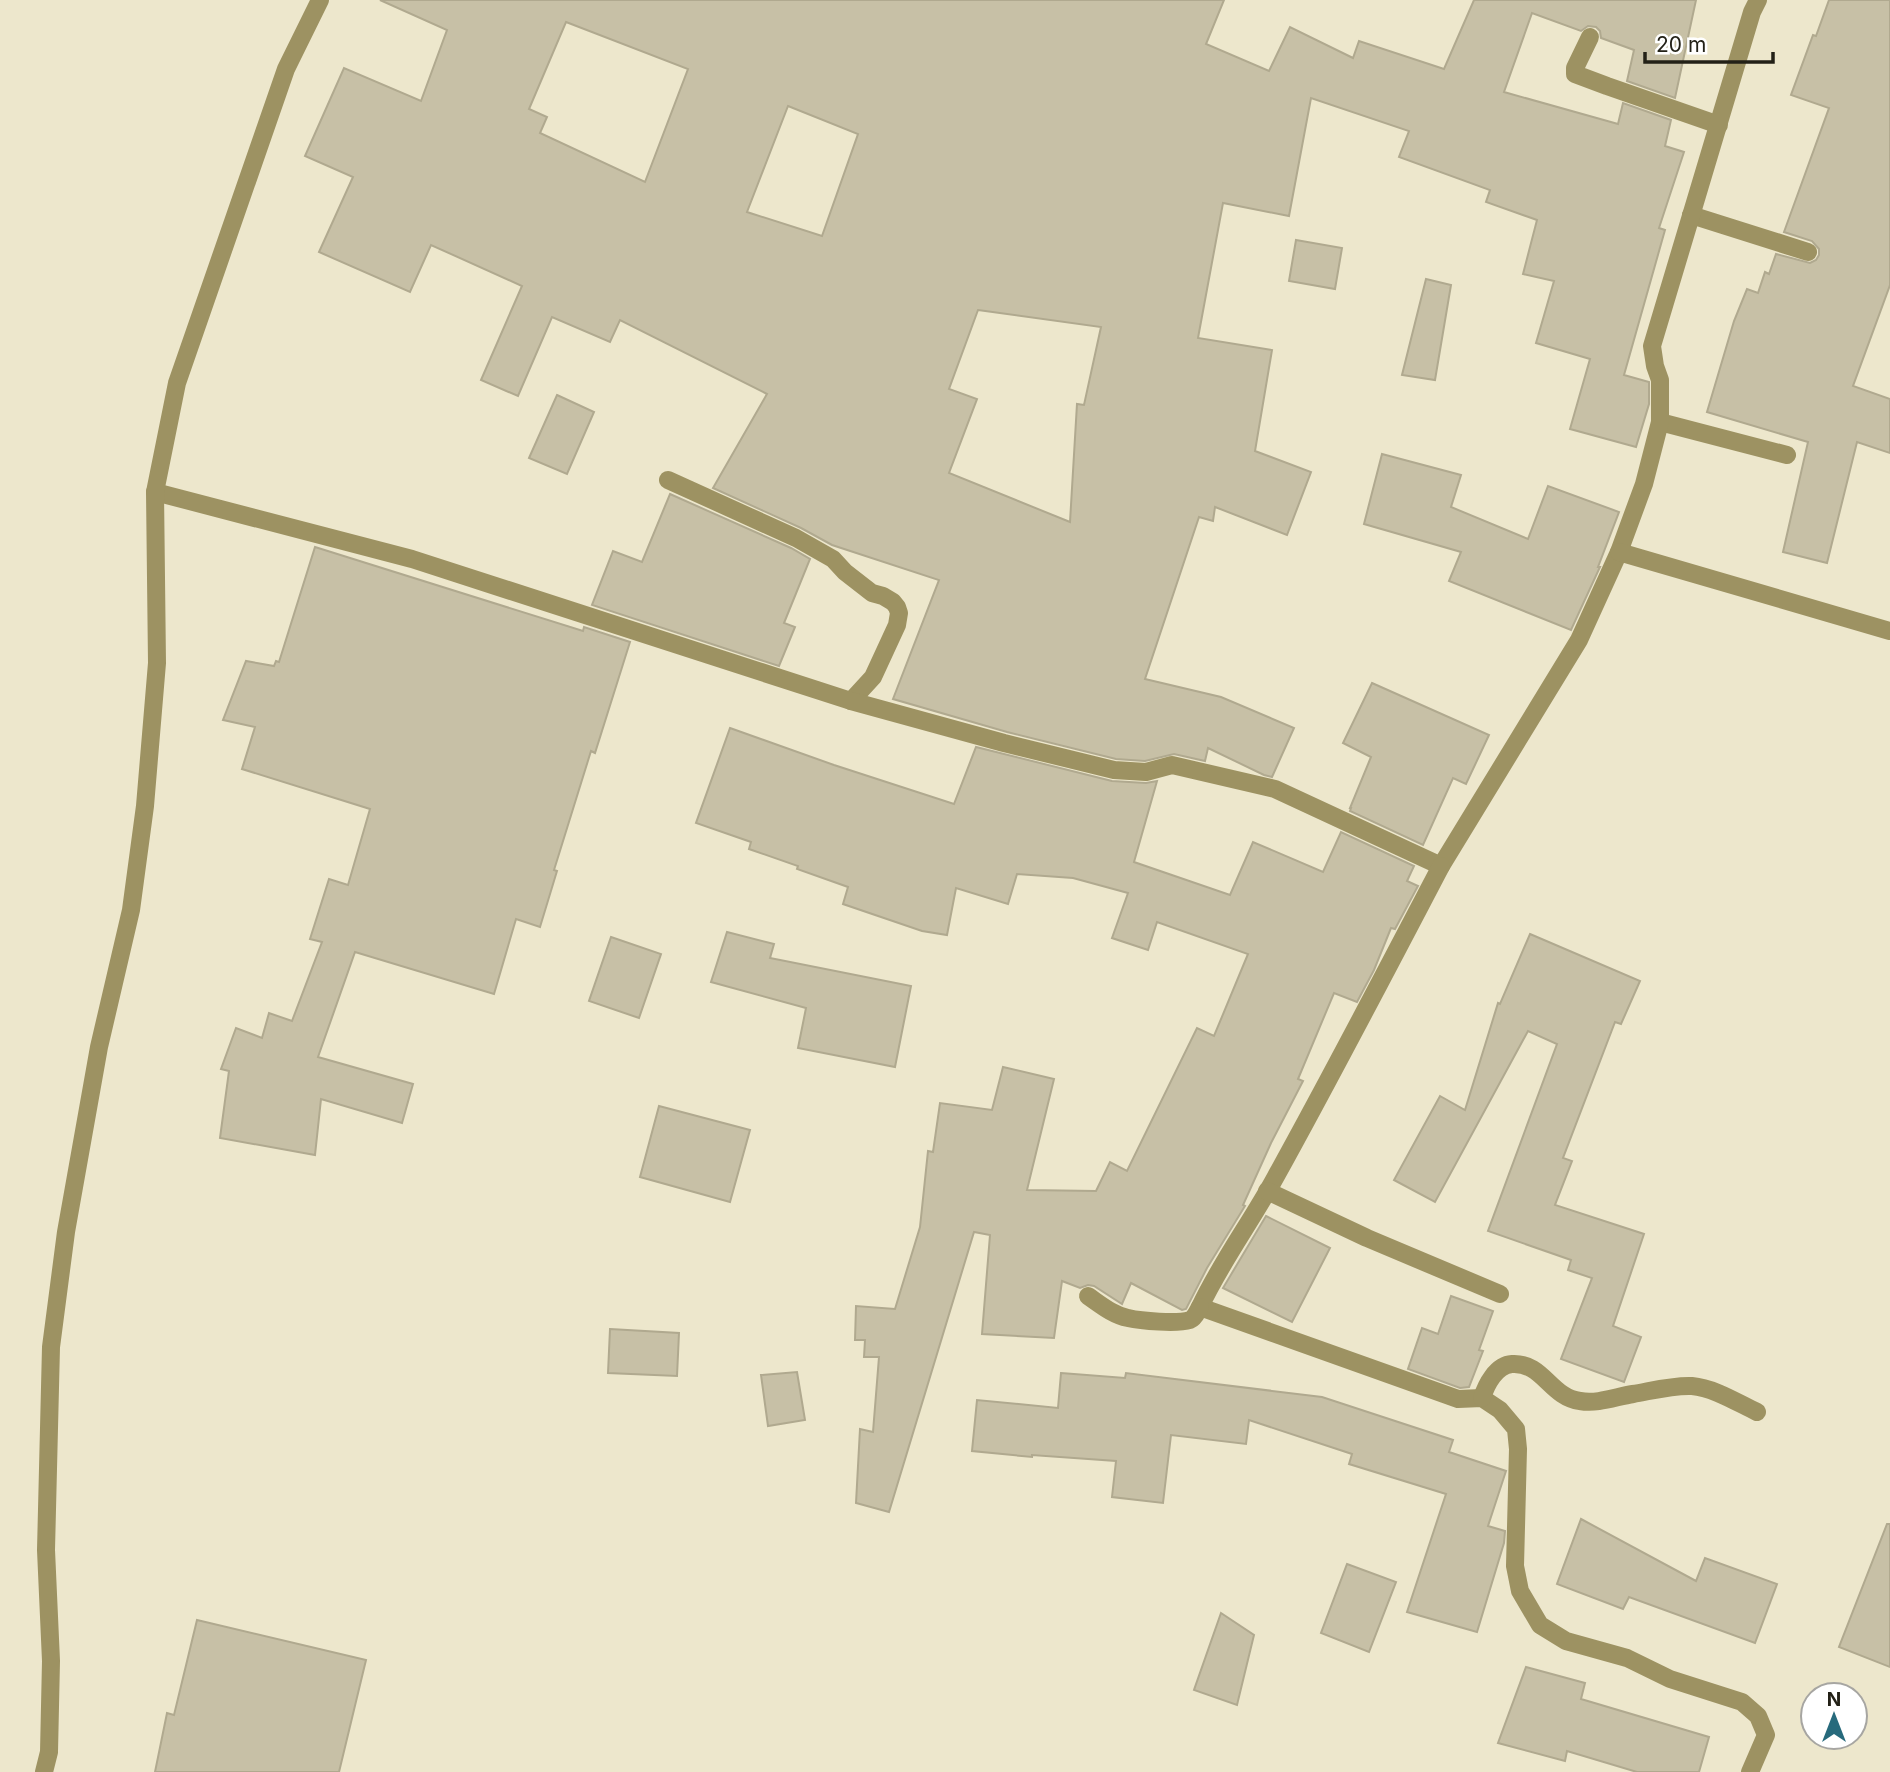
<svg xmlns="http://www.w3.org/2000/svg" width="1890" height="1772" viewBox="0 0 1890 1772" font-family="Inter,sans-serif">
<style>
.building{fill:#c7c0a6;stroke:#b0a98f;stroke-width:2;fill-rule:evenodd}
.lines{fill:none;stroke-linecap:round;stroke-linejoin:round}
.minor{stroke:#9d9262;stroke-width:18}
</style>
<rect width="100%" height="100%" fill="#ede7cc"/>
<g class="building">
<path d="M 380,0 L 1224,0 L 1206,44 L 1269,71 L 1290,27 L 1353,58 L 1359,41 L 1444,69 L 1474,0 L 1696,0 L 1675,98 L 1627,81 L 1634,50 L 1601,38 L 1600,31 L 1596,27 L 1588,26 L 1581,31 L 1532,13 L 1504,92 L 1618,124 L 1623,103 L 1671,120 L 1665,146 L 1684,152 L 1659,228 L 1665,230 L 1624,375 L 1649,382 L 1649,404 L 1636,447 L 1570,429 L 1590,359 L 1536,343 L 1554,281 L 1523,274 L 1537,220 L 1486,202 L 1490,190 L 1399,157 L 1409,131 L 1311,98 L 1289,216 L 1223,203 L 1198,338 L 1272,350 L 1255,451 L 1311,472 L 1287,535 L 1215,507 L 1213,521 L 1199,517 L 1145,679 L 1221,697 L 1294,728 L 1272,777 L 1264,775 L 1208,748 L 1205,761 L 1174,754 L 1145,761 L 1116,759 L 1007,732 L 893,699 L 939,580 L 832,545 L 801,528 L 713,488 L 767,394 L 620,320 L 610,342 L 552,317 L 518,396 L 481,380 L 522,286 L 431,245 L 410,292 L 319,252 L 353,177 L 305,156 L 344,68 L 421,101 L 447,30 ZM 566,22 L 688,69 L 645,182 L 540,133 L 547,117 L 529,109 ZM 788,106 L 858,134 L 822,236 L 747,212 ZM 978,310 L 1101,327 L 1084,405 L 1077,404 L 1070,522 L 949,473 L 977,399 L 949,389 Z"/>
<path d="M 1829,0 L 1890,0 L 1890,285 L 1853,386 L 1890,399 L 1890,453 L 1857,442 L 1827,563 L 1783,552 L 1808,442 L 1707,412 L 1734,321 L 1747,289 L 1758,293 L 1765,272 L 1769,274 L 1776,254 L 1810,263 L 1816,260 L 1819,255 L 1819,249 L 1812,241 L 1784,232 L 1829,108 L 1791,95 L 1813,35 L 1816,36 Z"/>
<path d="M 1296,240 L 1342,248 L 1335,289 L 1289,281 Z"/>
<path d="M 1426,279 L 1451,285 L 1435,380 L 1402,375 Z"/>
<path d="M 557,395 L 594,412 L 567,474 L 529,458 Z"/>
<path d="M 1382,454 L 1461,475 L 1451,507 L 1528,539 L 1548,486 L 1619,512 L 1598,567 L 1600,567 L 1571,630 L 1449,581 L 1461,552 L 1364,524 Z"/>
<path d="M 670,494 L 791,548 L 810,559 L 784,623 L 795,627 L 779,666 L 592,605 L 613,551 L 642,562 Z"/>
<path d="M 315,547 L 583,631 L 584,627 L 630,642 L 595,753 L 591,751 L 554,870 L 557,871 L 540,927 L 516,919 L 494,994 L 355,952 L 318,1057 L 413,1084 L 402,1123 L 321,1099 L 315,1155 L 220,1138 L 229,1071 L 221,1069 L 236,1028 L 262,1038 L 269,1013 L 292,1021 L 322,942 L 310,939 L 329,879 L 348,885 L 370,809 L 242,769 L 255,727 L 223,720 L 246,661 L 274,666 L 276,661 L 279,662 Z"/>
<path d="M 1372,683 L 1489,735 L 1466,784 L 1453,778 L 1423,845 L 1350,811 L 1351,808 L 1350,808 L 1371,757 L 1343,743 Z"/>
<path d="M 730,728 L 834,765 L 954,804 L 976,747 L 1112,781 L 1146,783 L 1157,781 L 1134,862 L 1230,895 L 1253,842 L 1323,872 L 1341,832 L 1414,866 L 1407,881 L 1418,886 L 1395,929 L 1391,928 L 1374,970 L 1357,1002 L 1334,993 L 1298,1079 L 1303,1081 L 1271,1143 L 1243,1205 L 1245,1206 L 1207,1268 L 1186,1309 L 1182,1310 L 1131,1283 L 1122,1304 L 1094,1286 L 1088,1285 L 1080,1288 L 1062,1281 L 1054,1338 L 982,1334 L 990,1235 L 974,1232 L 889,1512 L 856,1503 L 860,1429 L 873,1432 L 879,1357 L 864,1357 L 865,1340 L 855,1340 L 856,1306 L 895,1309 L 920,1227 L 928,1151 L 933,1152 L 940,1103 L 992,1110 L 1003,1067 L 1054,1079 L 1027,1190 L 1096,1191 L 1110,1162 L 1127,1171 L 1197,1028 L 1214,1036 L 1248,954 L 1157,922 L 1148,950 L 1112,938 L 1128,893 L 1073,878 L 1017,874 L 1008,904 L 956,888 L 947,935 L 922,931 L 843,904 L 848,887 L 797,869 L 798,866 L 749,849 L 751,842 L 696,823 Z"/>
<path d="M 727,932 L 774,944 L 770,958 L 911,986 L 895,1067 L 798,1048 L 806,1008 L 711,982 Z"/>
<path d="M 1530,934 L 1640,981 L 1621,1024 L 1615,1022 L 1563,1158 L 1572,1161 L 1555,1205 L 1644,1234 L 1613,1326 L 1641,1337 L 1624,1382 L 1561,1359 L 1592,1278 L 1568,1270 L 1571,1260 L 1488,1231 L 1557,1044 L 1528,1031 L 1435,1202 L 1394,1180 L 1440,1096 L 1465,1110 L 1498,1003 L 1500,1004 Z"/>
<path d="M 611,937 L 661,954 L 639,1018 L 589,1001 Z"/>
<path d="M 659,1106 L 750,1130 L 730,1202 L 640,1177 Z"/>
<path d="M 1266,1216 L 1330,1248 L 1292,1322 L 1223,1288 Z"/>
<path d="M 1451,1296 L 1493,1311 L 1479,1350 L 1483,1351 L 1469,1387 L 1460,1388 L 1408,1369 L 1422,1328 L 1438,1334 Z"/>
<path d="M 610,1329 L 679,1333 L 677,1376 L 608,1373 Z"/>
<path d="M 797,1372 L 805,1420 L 768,1426 L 761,1375 Z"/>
<path d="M 1061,1373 L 1125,1378 L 1126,1373 L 1322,1397 L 1453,1440 L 1449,1452 L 1506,1471 L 1488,1526 L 1505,1531 L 1504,1543 L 1477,1632 L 1407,1612 L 1446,1494 L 1349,1464 L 1352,1454 L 1249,1420 L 1246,1444 L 1171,1435 L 1163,1503 L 1112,1497 L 1116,1461 L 1032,1455 L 1032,1457 L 972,1451 L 977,1400 L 1058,1408 Z"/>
<path d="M 1581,1519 L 1696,1581 L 1705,1558 L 1777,1584 L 1755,1643 L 1629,1597 L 1623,1609 L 1557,1584 Z"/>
<path d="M 1887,1524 L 1890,1524 L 1890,1667 L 1839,1647 Z"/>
<path d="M 1347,1564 L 1396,1582 L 1369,1652 L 1321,1633 Z"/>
<path d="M 1221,1613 L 1254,1635 L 1237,1705 L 1194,1690 Z"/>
<path d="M 197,1620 L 366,1660 L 339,1772 L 155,1772 L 167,1713 L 174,1715 Z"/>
<path d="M 1526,1667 L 1585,1683 L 1581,1699 L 1709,1737 L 1699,1772 L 1637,1772 L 1567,1751 L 1565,1761 L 1498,1743 Z"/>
</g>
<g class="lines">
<g class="minor">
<path d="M 1590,37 L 1575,68 L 1575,74 L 1607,86 L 1719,125"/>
<path d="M 1691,215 L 1808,252"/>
<path d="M 1660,422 L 1787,455"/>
<path d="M 668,480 L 796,538 L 833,559 L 845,572 L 872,593 L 883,596 L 893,602 L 897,607 L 899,613 L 897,625 L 873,677 L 851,701"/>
<path d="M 155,492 L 412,559 L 851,701 L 1004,743 L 1114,770 L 1146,772 L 1172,765 L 1275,789 L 1441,866 L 1579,640 L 1619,552 L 1644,484 L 1660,422 L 1660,380 L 1655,366 L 1652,346 L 1752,12 L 1758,0"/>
<path d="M 1619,552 L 1890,631"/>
<path d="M 1441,866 C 1386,971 1332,1075 1275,1178 C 1251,1222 1221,1262 1200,1307 L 1458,1399 L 1482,1398 L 1500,1410 L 1516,1429 L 1518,1449 L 1515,1566 L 1520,1591 L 1540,1625 L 1566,1641 L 1627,1658 L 1670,1679 L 1742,1702 L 1758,1716 L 1766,1735 L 1750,1772"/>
<path d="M 1267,1191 L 1367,1238 L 1500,1294"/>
<path d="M 1088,1296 C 1101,1305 1113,1315 1128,1318 C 1141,1321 1177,1324 1190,1320 C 1195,1318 1197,1312 1200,1307"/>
<path d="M 1482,1398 C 1486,1385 1496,1365 1512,1364 C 1543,1362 1550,1397 1580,1401 C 1598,1404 1615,1397 1633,1394 C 1651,1391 1673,1385 1692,1386 C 1714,1388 1736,1402 1757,1412"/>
<path d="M 44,1772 L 49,1752 L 51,1661 L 46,1550 L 51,1347 L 66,1232 L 99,1047 L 131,910 L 145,806 L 157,663 L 155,492 L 177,383 L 286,69 L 320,0"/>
</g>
</g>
<g transform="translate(1834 1716)"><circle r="33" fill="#ffffff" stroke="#a7a6a2" stroke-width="2"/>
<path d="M0-5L12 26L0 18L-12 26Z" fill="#276a7c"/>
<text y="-10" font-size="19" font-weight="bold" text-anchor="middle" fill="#232117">N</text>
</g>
<path d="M1645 52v10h128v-10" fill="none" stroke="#232117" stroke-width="3.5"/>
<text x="1656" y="52" font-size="21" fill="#232117" stroke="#ffffff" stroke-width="5" paint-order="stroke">20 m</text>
</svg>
